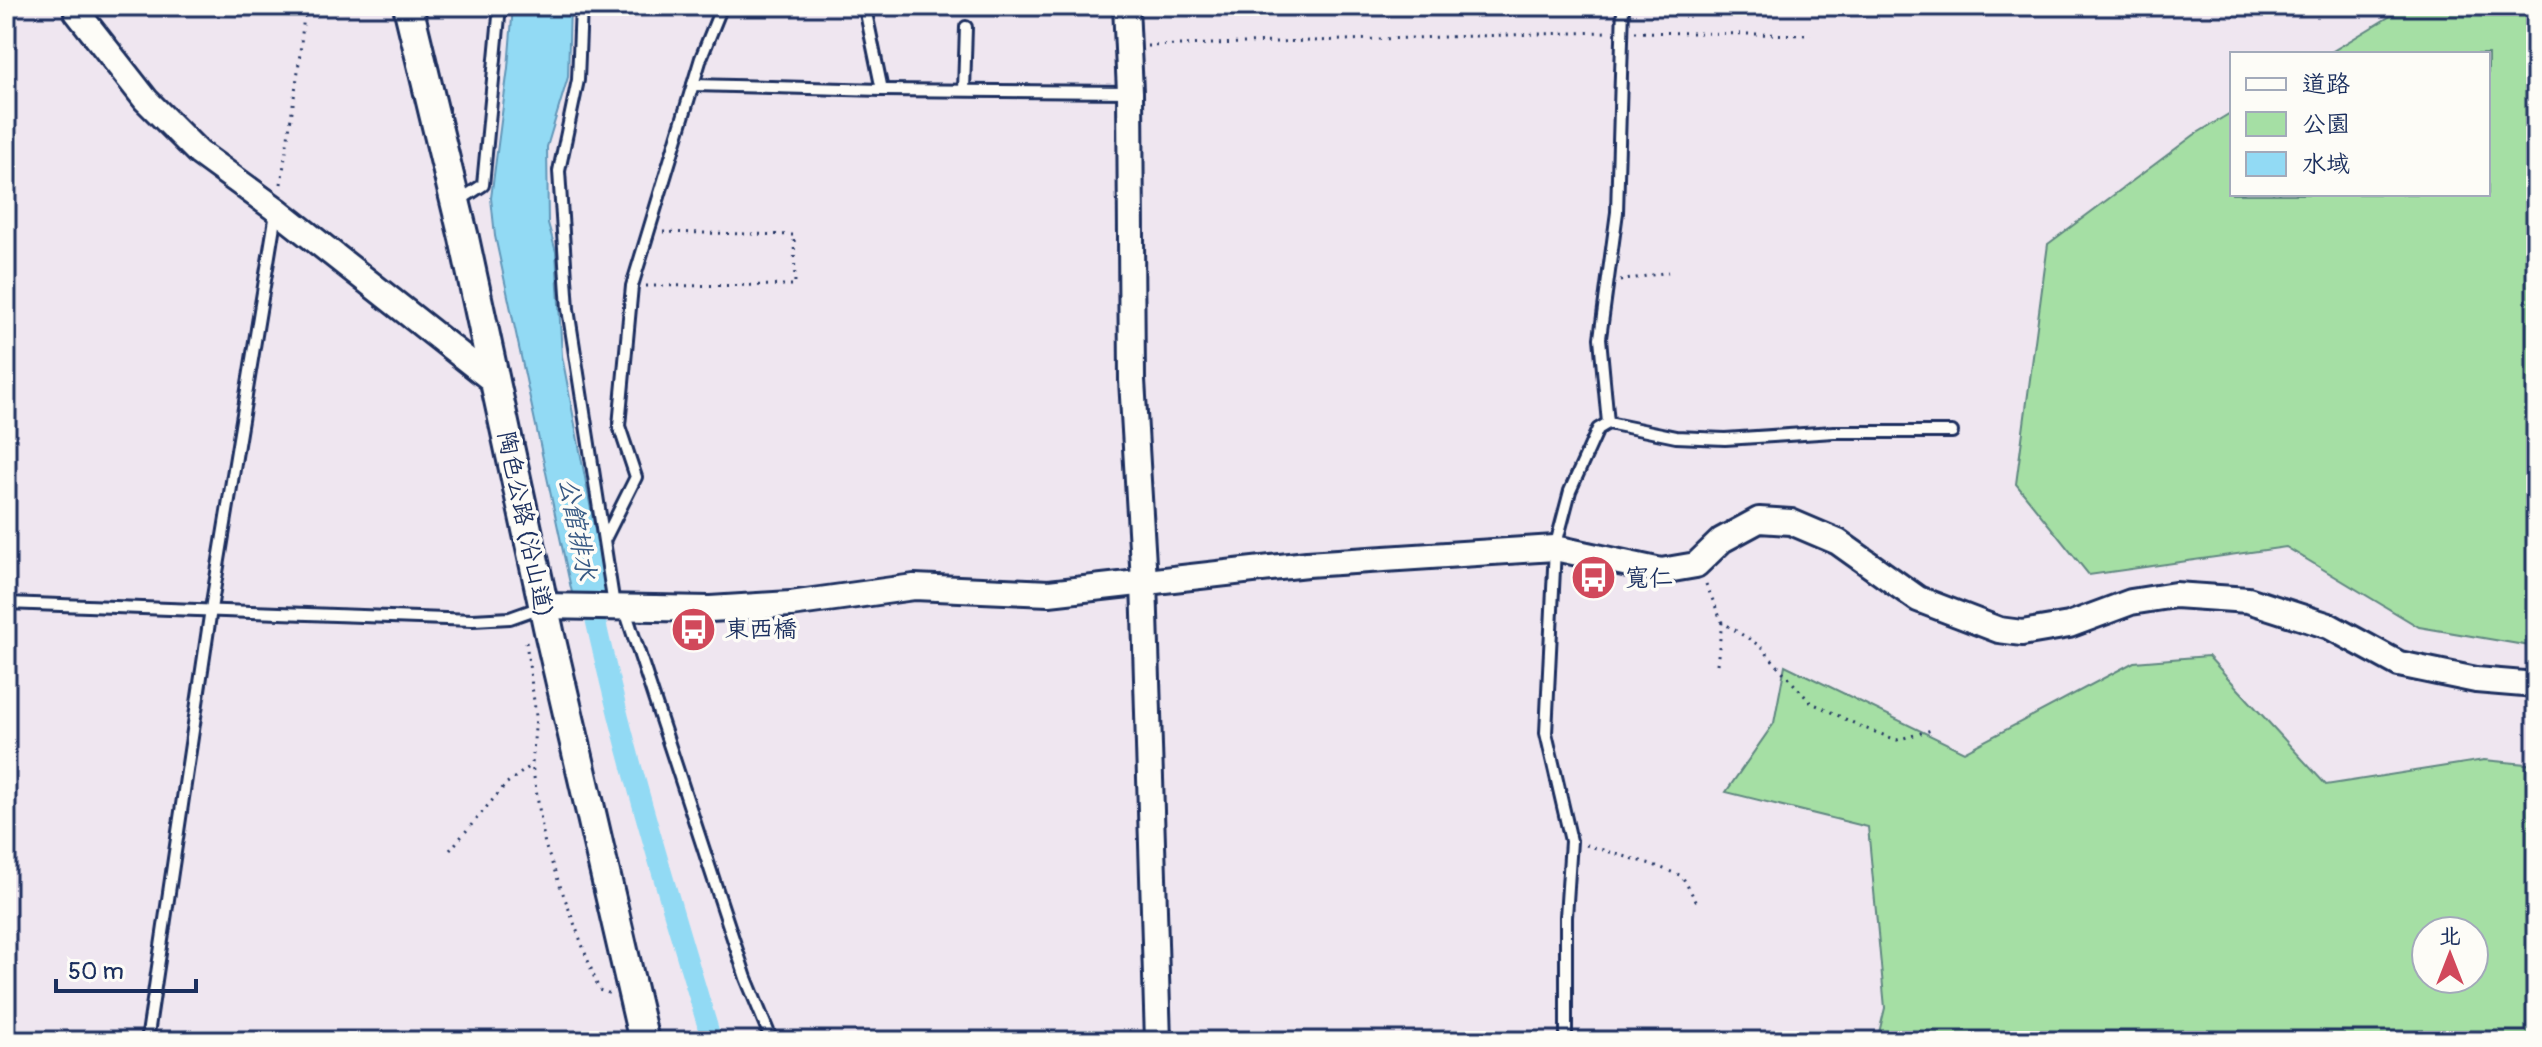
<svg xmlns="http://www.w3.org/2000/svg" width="2542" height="1047" viewBox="0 0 2542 1047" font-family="Pangolin,'LXGW WenKai TC',sans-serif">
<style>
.green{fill:#a5dfa4;stroke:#608781;stroke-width:2;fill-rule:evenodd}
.water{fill:#92daf4;stroke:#6296b8;stroke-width:2}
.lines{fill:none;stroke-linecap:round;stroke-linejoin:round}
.canal{stroke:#92daf4;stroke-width:20}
.service-casing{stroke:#1b2f5e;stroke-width:16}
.tertiary-casing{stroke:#1b2f5e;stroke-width:30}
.secondary-casing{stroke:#1b2f5e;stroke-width:34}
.path{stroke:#1b2f5e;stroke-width:3;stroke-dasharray:2 6;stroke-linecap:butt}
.service{stroke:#fdfcf7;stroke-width:10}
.tertiary{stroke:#fdfcf7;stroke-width:24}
.secondary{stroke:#fdfcf7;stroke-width:28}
.labels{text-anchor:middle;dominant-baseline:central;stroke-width:7;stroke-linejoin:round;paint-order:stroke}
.street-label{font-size:24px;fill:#1b2f5e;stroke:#fdfcf7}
.poi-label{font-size:24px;fill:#1b2f5e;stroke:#fdfcf7;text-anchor:start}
.water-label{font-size:26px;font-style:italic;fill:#395a84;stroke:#fdfcf7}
</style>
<rect width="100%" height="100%" fill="#efe6f0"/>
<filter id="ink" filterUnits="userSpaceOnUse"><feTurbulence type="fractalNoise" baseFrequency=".0125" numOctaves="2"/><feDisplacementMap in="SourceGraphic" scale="16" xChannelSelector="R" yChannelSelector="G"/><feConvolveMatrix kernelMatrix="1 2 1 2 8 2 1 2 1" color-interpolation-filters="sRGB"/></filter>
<g filter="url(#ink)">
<g class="green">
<path d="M 2407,6 L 2536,6 L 2536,647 L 2419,627 L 2286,547 L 2089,575 L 2016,484 L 2048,244 L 2194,135 L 2232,112 L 2232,194 L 2488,194 L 2488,54 L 2328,54 Z"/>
<path d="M 2208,656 L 2326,785 L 2484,760 L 2536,765 L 2536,1041 L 1877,1041 L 1885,1008 L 1868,827 L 1726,792 L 1774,723 L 1785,665 L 1964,752 L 2134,662 ZM 2426,931 L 2474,931 L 2474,979 L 2426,979 Z"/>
</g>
<path class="water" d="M 513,6 L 570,6 L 568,77 L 547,147 L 548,223 L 556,252 L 562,356 L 607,594 L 572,593 L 495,236 L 491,198 L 508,68 Z"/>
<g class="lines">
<path class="canal" d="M 584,566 C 616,727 665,884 712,1041"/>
<defs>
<g id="service">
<path d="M 581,6 L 578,80 L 559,171 L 568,309 L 613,599 L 624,607 L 746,978 L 772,1041"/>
<path d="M 866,13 L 882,90"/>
<path d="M 693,85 L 882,90 L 1130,92"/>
<path d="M 964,90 L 966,27"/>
<path d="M 457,202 L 483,185 L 500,6"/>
<path d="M 1608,423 L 1600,338 L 1617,212 L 1623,6"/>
<path d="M 605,539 L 636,477 L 619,426 L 632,286 L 701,58 L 722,6"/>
<path d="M 6,603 L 473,620 L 510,618 L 541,607"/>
<path d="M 147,1041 L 211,609 L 276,213"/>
<path d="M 1566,1041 L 1566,917 L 1571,841 L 1546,733 L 1555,548 L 1570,491 L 1598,429 L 1608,423 L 1676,437 L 1725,439 L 1834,432 L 1952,432"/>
</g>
<g id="tertiary">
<path d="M 76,6 L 77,12 L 146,100 L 199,153 L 277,210 L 495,382"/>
<path d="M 1126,6 L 1130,92 L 1132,380 L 1144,581 L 1158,1041"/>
<path d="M 543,606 L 710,609 L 791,604 L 914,587 L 1049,593 L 1307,564 L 1555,548 L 1661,571 L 1696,565 L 1722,540 L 1759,520 L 1791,522 L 1838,542 L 1918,599 L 1999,630 L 2022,633 L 2069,625 L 2131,602 L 2175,595 L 2248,600 L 2329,626 L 2399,664 L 2476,680 L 2536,685"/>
</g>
<path id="secondary" d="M 408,6 L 464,238 L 550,636 L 644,1041"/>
</defs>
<use href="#service" class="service-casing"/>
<use href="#tertiary" class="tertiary-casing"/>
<use href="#secondary" class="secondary-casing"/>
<g class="path">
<path d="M 1635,32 L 1811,35"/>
<path d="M 1147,46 L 1607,32"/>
<path d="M 281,184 L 298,71 L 305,6"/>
<path d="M 1620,281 L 1668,272"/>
<path d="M 646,286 L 795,285 L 794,235 L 661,232"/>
<path d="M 1706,584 L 1722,622 L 1760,646 L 1810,702 L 1864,728 L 1897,740 L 1935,729"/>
<path d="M 526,642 L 536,716 L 532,765 L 545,845 L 599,990 L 611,994"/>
<path d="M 1717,664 L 1722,622"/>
<path d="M 1586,845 L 1651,864 L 1682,876 L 1697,903"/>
<path d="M 450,850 L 507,783 L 532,765"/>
</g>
<use href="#service" class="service"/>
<use href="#tertiary" class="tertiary"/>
<use href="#secondary" class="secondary"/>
</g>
</g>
<defs>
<symbol id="bus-disc" viewBox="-11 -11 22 22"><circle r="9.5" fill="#d1495b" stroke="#fdfcf7"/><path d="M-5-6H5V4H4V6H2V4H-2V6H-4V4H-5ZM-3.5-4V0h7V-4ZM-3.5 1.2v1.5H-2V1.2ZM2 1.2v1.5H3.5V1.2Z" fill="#fff"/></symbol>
</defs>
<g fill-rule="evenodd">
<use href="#bus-disc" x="1568" y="552" width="51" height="51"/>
<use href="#bus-disc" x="668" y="604" width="51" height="51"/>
</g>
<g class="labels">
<g class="street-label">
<text transform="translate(525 524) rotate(78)">陶色公路 (沿山道)</text>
</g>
<g class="poi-label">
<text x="1625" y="578">寬仁</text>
<text x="725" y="629">東西橋</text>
</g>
<g class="water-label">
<text transform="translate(577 529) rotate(79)">公館排水</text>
</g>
</g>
<rect width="2542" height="1047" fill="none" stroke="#fdfcf7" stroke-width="32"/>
<rect x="16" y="16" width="2510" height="1015" fill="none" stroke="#1b2f5e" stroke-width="3" filter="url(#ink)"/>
<rect x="2230" y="52" width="260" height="144" fill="#fdfcf7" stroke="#a3aaba" stroke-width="2"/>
<rect x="2246" y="78" width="40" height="12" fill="#fdfcf7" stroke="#a3aaba" stroke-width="2"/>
<text x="2302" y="92" font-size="24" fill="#1b2f5e">道路</text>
<rect x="2246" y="112" width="40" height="24" fill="#a5dfa4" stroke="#a3aaba" stroke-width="2"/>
<text x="2302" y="132" font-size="24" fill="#1b2f5e">公園</text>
<rect x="2246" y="152" width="40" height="24" fill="#92daf4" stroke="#a3aaba" stroke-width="2"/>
<text x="2302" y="172" font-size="24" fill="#1b2f5e">水域</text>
<g transform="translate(2450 955)"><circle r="38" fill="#fdfcf7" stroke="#a3aaba" stroke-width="2"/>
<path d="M0-6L14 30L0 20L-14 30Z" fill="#d1495b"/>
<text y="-12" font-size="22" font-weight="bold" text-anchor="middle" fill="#1b2f5e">北</text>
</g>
<path d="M56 979v12h140v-12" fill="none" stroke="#1b2f5e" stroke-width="4"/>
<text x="68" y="979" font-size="24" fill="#1b2f5e" stroke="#fdfcf7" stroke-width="6" paint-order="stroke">50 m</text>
</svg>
